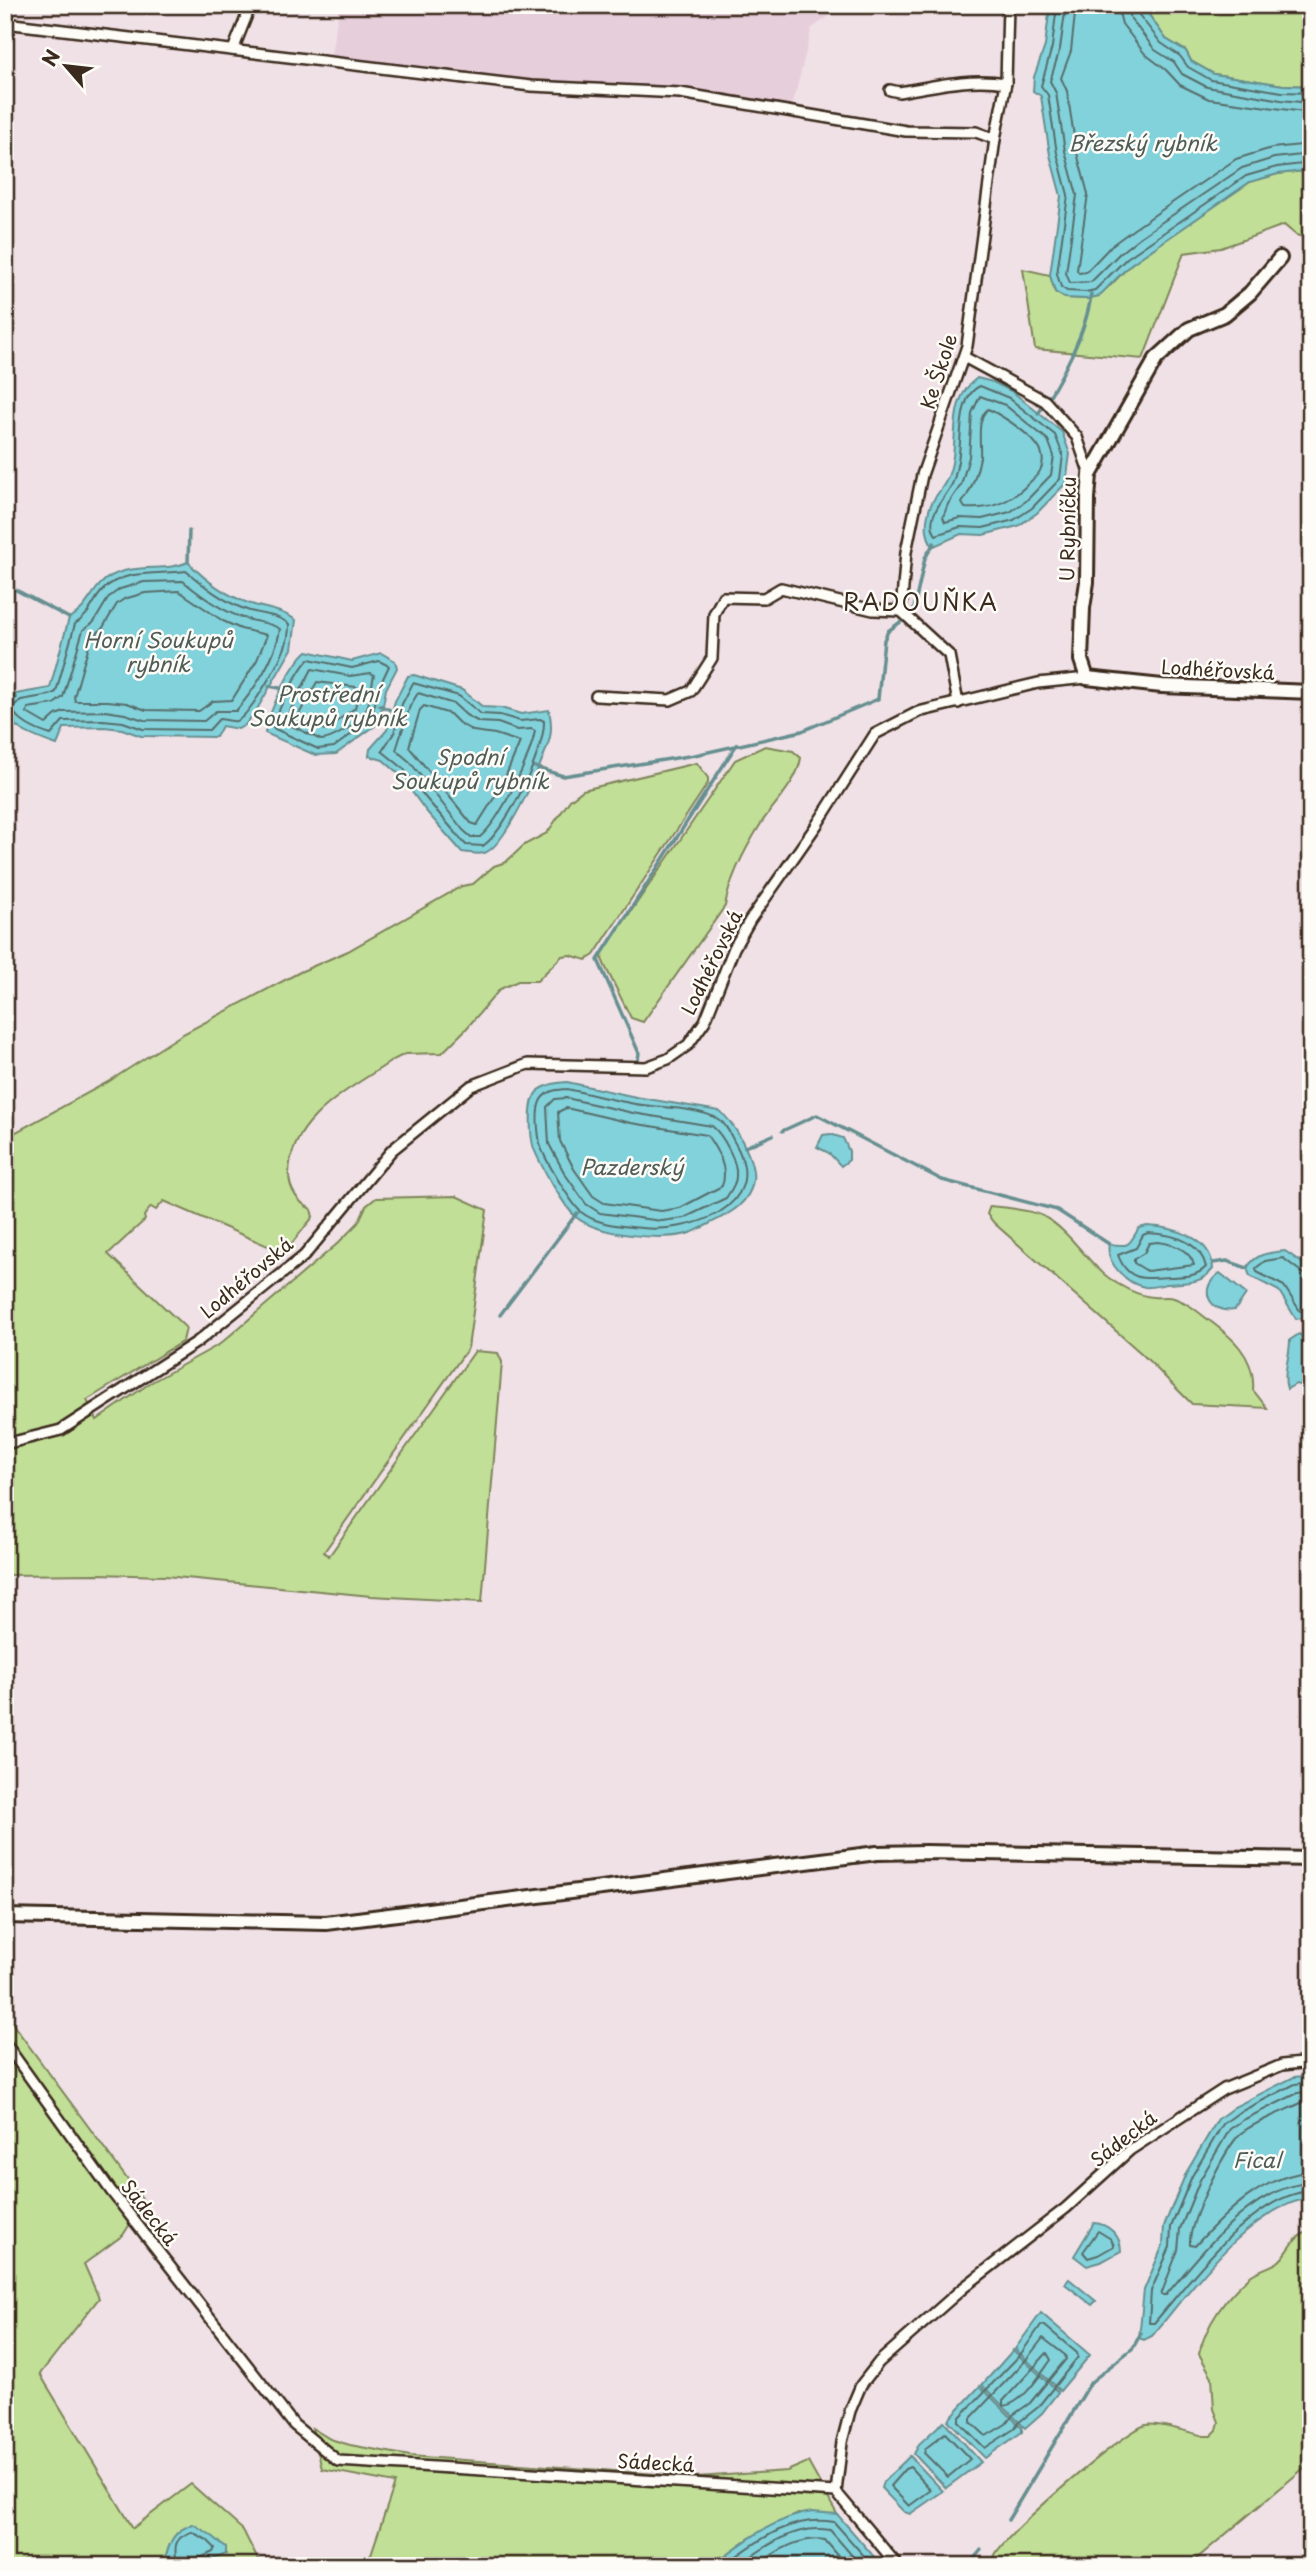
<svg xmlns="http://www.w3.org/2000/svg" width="1316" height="2571" viewBox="0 0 1316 2571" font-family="'Playpen Sans',sans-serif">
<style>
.built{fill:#e7cedb}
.green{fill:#c1df97;stroke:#7e845a;stroke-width:2}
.water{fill:#82d2dc;stroke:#668f90;stroke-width:2}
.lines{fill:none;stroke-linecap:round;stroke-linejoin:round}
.shore{stroke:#576d6a;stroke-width:2}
.stream{stroke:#668f90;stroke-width:3.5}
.minor-casing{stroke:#3b2a1e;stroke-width:14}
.tertiary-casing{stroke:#3b2a1e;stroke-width:18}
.secondary-casing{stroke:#3b2a1e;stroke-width:18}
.minor{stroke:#fdfcf7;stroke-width:9}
.tertiary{stroke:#fdfcf7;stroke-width:12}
.secondary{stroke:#fdfcf7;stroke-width:12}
.labels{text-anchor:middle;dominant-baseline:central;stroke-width:5;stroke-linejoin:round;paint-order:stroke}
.street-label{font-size:19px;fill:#3b2a1e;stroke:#fdfcf7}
.water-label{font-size:21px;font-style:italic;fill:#505c57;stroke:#fdfcf7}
.quarter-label{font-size:23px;letter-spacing:2px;fill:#3b2a1e;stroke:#fdfcf7}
</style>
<rect width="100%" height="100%" fill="#f0e1e6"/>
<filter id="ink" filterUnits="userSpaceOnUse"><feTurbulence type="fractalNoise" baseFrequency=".0143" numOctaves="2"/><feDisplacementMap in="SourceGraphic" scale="14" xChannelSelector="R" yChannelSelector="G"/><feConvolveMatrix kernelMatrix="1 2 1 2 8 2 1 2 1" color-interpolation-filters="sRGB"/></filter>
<g filter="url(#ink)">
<path class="built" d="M 340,5 L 845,5 L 812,28 L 792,107 L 678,88 L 533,80 L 330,59 Z"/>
<g class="green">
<path d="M 1142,5 L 1311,5 L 1311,86 L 1283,85 L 1214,74 L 1191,61 L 1186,51 L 1166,39 Z"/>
<path d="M 1311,170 L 1311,239 L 1296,235 L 1284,225 L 1221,248 L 1184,253 L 1143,359 L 1035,349 L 1023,269 L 1050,275 L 1055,292 L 1065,298 L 1087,299 L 1111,285 L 1131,264 L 1149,250 L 1250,182 L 1278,174 Z"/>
<path d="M 765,746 L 793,751 L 801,758 C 797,783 775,802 762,822 C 746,847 730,876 725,906 L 643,1022 L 631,1018 L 605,966 L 602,959 L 603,952 L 735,760 Z"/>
<path d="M 697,763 L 708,778 L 708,783 L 594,955 L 586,960 L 570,955 L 562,956 L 537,981 L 518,981 L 500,989 L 466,1029 L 442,1053 L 405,1054 L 393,1060 C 351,1089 290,1117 289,1174 C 289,1189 298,1203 311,1209 L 313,1217 L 284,1253 L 164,1201 L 156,1210 L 151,1207 L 144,1216 L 145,1220 L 108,1254 L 186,1328 L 183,1341 L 87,1400 L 97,1420 L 150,1383 L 220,1344 L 337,1244 L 358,1223 L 366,1206 L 376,1198 L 456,1196 L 487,1210 L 468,1348 L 324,1552 L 329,1556 L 475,1351 L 498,1353 L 502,1362 L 482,1602 L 371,1596 L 165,1576 L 98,1574 L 5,1575 L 5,1138 L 108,1082 L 181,1035 L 300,972 L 348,951 L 462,886 L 473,884 L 494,866 L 506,862 L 524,845 L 547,833 L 570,800 L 583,790 Z"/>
<path d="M 990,1206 C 1006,1208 1028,1209 1043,1216 C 1074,1233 1088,1267 1118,1284 C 1128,1290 1141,1296 1153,1297 C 1160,1298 1167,1296 1174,1298 C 1186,1302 1196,1310 1206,1318 C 1231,1336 1256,1356 1253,1390 L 1267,1408 L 1192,1404 L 1142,1354 L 994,1223 L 987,1214 Z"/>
<path d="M 5,2010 L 15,2027 L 144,2202 L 123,2235 L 84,2264 L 99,2298 L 40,2374 L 133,2528 L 191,2484 L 243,2530 L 261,2566 L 186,2566 L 205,2563 L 166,2556 L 172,2566 L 5,2566 Z"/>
<path d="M 1308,2232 L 1311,2232 L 1310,2463 L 1188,2566 L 992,2566 C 993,2563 993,2558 995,2555 C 1005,2534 1124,2431 1146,2425 C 1158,2422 1191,2433 1204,2436 L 1211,2436 L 1217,2430 L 1219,2422 L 1214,2409 L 1212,2377 L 1199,2354 C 1206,2324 1226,2297 1249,2277 C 1257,2270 1269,2268 1278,2262 C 1290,2252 1292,2237 1308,2232 Z"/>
<path d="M 312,2428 L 330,2439 L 350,2445 L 410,2456 L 696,2477 L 787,2471 L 808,2462 L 837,2514 L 798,2514 L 748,2539 L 711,2566 L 367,2566 L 395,2483 L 322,2469 Z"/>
</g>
<g class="water">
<path d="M 1050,5 L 1142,5 L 1166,39 L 1186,51 L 1191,61 L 1214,74 L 1283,85 L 1311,86 L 1311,170 L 1278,174 L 1250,182 L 1131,264 L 1099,296 L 1087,299 L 1065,298 L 1055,292 L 1050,275 L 1061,196 L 1050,155 L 1041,96 L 1033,91 L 1034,77 L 1045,46 Z"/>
<path d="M 977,378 L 993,382 L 1013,392 L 1062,432 L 1070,454 L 1066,483 L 1037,513 L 1018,526 L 983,535 L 961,534 L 932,547 C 927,535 925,527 928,515 C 930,500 940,493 946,481 C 963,448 943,403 977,378 Z"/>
<path d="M 188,562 C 204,579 226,595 248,603 C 265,609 280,609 296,620 L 292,649 L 256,711 L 245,725 L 238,729 L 222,726 L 216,737 L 141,736 L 122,729 L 104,727 L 64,728 L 57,745 C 33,736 5,730 5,700 L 13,698 L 16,694 L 50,688 L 69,618 C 89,609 92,586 111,576 C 136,563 166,572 188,562 Z"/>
<path d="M 307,651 L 352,661 L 381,653 L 395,661 L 397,668 L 386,689 L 383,705 L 376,725 L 336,754 L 315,755 L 265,733 C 269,711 290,666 307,651 Z"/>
<path d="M 414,675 L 462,690 L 483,707 L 501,708 L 521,714 L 549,710 C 551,719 552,728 550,737 C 545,759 505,848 484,853 C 477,855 469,853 462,852 L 426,811 L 398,773 L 383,760 L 369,756 L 370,749 L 387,730 L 395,701 L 408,676 Z"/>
<path d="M 567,1082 L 636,1097 L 719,1111 C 734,1121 756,1161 753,1181 C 749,1205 728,1214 709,1224 C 703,1227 696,1231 690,1233 C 664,1242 597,1235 576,1217 C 564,1207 540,1164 534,1149 C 530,1136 528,1102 537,1092 C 545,1084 556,1083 567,1082 Z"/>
<path d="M 830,1134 L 843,1138 L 849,1151 L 849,1160 L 841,1166 L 829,1153 L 817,1147 L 823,1135 Z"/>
<path d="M 1147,1226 C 1173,1227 1212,1237 1213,1269 C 1200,1285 1186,1282 1167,1284 C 1160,1285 1153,1288 1145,1287 C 1126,1284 1105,1262 1109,1244 C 1132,1247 1128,1245 1139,1228 Z"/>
<path d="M 1285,1251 L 1311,1269 L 1311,1317 L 1296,1319 L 1279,1291 L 1250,1276 L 1247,1268 C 1256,1253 1269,1253 1285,1251 Z"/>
<path d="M 1220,1273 L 1246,1294 L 1235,1310 C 1209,1314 1197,1288 1220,1273 Z"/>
<path d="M 1299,1334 L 1311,1344 L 1311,1389 L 1296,1384 L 1287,1389 C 1282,1374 1290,1357 1290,1340 Z"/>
<path d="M 1311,2075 L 1311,2198 C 1249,2206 1190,2291 1152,2336 L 1144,2340 L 1139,2338 L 1144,2290 L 1163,2245 L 1164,2226 L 1186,2173 L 1218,2119 L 1234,2107 L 1294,2077 Z"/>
<path d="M 1094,2223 C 1109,2224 1121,2236 1121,2251 L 1101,2262 L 1087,2266 L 1074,2256 Z"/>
<path d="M 1069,2279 L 1096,2301 L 1092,2305 L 1065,2284 Z"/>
<path d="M 1041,2313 L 1090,2355 L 1060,2391 L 1015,2349 Z"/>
<path d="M 1013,2350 L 1058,2392 L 1042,2413 L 1025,2428 L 982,2385 Z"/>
<path d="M 980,2386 L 1022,2428 L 1022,2432 L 985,2458 L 948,2420 Z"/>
<path d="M 944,2421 L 981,2462 L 946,2488 L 914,2454 L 919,2444 Z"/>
<path d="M 910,2456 L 943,2491 L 910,2514 L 904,2512 L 881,2488 L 883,2482 Z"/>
<path d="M 812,2512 L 837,2514 L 882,2566 L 711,2566 C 741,2544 774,2517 812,2512 Z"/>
<path d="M 193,2524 L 211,2535 L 226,2547 L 226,2554 L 205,2563 L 172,2566 L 166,2556 C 170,2539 176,2530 193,2524 Z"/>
</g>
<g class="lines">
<g class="shore">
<path d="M 1057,5 L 1052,47 L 1041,86 L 1048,95 L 1057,153 L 1068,195 L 1057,274 L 1061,287 L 1067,291 L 1086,292 L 1095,290 L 1127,258 L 1246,176 L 1277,167 L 1311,163"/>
<path d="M 1066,5 L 1060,49 L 1050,81 L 1056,93 L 1065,151 L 1077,195 L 1066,273 L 1070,283 L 1091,282 L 1120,253 L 1140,237 L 1242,168 L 1274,158 L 1311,154"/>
<path d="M 1076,5 L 1071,51 L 1061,78 L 1067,91 L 1076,149 L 1088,194 L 1077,270 L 1079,273 L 1086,272 L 1112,245 L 1134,229 L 1236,159 L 1272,148 L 1311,144"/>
<path d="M 1117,5 L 1122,24 L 1145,54 L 1166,70 L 1180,85 L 1209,99 L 1311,113"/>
<path d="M 1127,5 L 1131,19 L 1155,50 L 1174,62 L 1182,74 L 1207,87 L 1281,100 L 1311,103"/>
<path d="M 1136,5 L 1139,15 L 1161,43 L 1180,56 L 1188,67 L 1211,80 L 1282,92 L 1311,93"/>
<path d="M 980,386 L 1009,398 L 1055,435 L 1063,455 L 1060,479 L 1032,508 L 1014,520 L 983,528 L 960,527 L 936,535 C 923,517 947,497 953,482 C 955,477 956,471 957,466 C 963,445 956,396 980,386 Z"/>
<path d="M 980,396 L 1005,405 L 1048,440 L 1054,456 L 1051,475 L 1026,501 L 1010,512 L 982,519 L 960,518 L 945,522 L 943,517 L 948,504 L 961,485 L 969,457 L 972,413 Z"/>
<path d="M 988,409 C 1003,416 1039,439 1042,455 C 1045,468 1038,475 1029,483 C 1011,502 991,510 965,508 L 962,503 C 972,490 977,473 980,457 C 981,442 976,418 988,409 Z"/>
<path d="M 186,571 C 204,586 224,602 247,610 C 261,615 277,614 289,624 C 289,631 288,640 285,647 C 281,659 248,719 236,721 C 231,722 224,719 219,719 L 209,730 L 143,729 L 123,722 L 103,720 L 63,721 L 51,735 C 35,730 19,723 11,708 L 21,700 L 50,695 L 56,692 L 75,624 C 92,613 90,605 102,591 C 123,568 159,575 186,571 Z"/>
<path d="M 183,581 C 201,596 224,613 247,619 C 258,623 270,622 280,629 C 276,658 254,690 236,711 L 216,711 L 204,721 L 144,720 L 125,714 L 105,711 L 64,712 L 56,715 L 46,724 L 27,713 L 28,708 L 54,704 L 63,697 L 83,630 L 94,622 L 109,597 L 120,589 L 144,582 Z"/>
<path d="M 179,591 L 223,621 L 241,629 L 267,635 L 257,660 L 232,700 L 213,701 L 199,711 L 146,710 L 127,703 L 108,701 L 75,701 L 74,697 L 91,638 L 102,629 L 117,604 L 124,599 L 145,593 Z"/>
<path d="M 309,659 L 352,668 L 379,661 L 389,666 L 379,687 L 371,720 L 334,747 L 318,749 L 273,728 C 276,712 298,670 309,659 Z"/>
<path d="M 312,669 L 350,676 L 371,673 L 374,675 C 371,687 371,704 364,714 C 357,724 332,740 321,740 L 284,722 Z"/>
<path d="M 317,682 L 356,687 L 359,690 L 355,708 L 325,730 L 298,716 Z"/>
<path d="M 413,683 L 459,696 L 481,714 L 500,715 L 520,721 L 540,719 L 544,721 C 545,750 507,829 483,846 L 466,845 L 424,796 L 403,768 L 382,751 L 394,733 L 402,704 Z"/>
<path d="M 418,693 L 454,704 L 466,715 L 479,722 L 498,723 L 517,730 L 532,729 L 535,731 C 530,758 501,819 480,837 L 471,837 L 463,830 L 410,762 L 396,750 L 410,706 Z"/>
<path d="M 424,706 L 450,714 L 459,723 L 473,731 L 495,734 L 520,742 L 501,787 L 477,825 L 471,823 L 409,747 L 420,710 Z"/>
<path d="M 567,1089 C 590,1094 612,1100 635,1104 C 659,1108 698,1107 718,1119 C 727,1124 731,1137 736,1145 C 771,1208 689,1233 642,1228 C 622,1226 597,1225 581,1212 C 571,1203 543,1157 540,1144 C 538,1132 534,1106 543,1097 C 549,1090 558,1090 567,1089 Z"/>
<path d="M 566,1098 L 633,1113 L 712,1126 C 723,1135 738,1162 736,1177 C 736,1184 730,1192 726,1198 L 684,1218 L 662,1221 L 600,1213 L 586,1204 L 565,1174 L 549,1144 L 547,1107 L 555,1099 Z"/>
<path d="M 566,1108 L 631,1123 L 707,1135 C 717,1150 729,1168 722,1186 L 680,1208 L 661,1211 L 604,1203 L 593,1196 L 574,1169 L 560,1141 L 558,1112 Z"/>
<path d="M 1148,1233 C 1172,1234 1200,1241 1206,1267 C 1195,1278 1183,1276 1169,1277 C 1145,1279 1128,1282 1118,1255 L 1136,1248 L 1143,1235 Z"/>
<path d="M 1158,1242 C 1173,1244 1190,1250 1194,1265 L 1147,1271 L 1134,1263 L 1134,1259 L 1144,1253 L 1149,1243 Z"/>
<path d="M 1311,1275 L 1304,1274 L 1283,1258 L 1265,1261 L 1256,1268 L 1257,1272 L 1284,1286 L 1300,1311 L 1311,1311"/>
<path d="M 1311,2082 L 1295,2084 L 1238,2113 L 1223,2124 L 1192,2176 L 1171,2227 L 1170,2247 L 1151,2291 L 1149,2323 L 1154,2323 C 1190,2281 1252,2194 1311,2191"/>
<path d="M 1311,2091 L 1298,2093 L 1243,2120 L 1230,2129 L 1200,2180 L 1180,2229 L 1178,2250 L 1161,2295 L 1166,2295 C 1201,2254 1252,2185 1311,2183"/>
<path d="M 1311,2101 L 1301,2103 C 1287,2110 1247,2125 1238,2136 C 1223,2154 1188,2222 1190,2245 L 1195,2246 C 1225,2213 1264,2174 1311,2172"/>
<path d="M 1098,2231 L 1111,2239 L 1114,2246 L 1098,2255 L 1088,2258 L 1083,2252 Z"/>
<path d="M 1041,2325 L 1045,2326 L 1077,2353 L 1078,2357 L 1037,2408 L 1018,2423 L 1014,2429 L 985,2448 L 959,2422 L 959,2418 L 1020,2355 Z"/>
<path d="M 1043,2338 L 1065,2355 L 1066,2359 L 1030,2403 L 1013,2415 L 1006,2424 L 986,2436 L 971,2422 L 971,2418 L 1026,2360 Z"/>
<path d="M 1047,2353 L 1051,2360 C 1040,2375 1022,2405 1003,2406 L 1003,2401 Z"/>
<path d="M 945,2433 L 970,2459 L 948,2477 L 924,2453 L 926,2448 Z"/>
<path d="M 910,2467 L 931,2490 L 909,2506 L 890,2486 L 905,2469 Z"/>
<path d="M 177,2566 C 175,2550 171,2538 192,2532 L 207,2540 L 215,2548 L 213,2552 L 200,2558 L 198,2566"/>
<path d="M 723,2566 C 756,2542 791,2514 834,2522 L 873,2566"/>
<path d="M 738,2566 C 765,2546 795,2524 830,2530 L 861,2566"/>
<path d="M 756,2566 C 776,2551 800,2536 825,2540 L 847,2566"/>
</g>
<g class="stream">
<path d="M 1038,414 C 1059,383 1087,332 1091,294"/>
<path d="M 188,562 L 189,531"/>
<path d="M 16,590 L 69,618"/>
<path d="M 269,686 L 285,689"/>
<path d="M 5,699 L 16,698"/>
<path d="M 379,705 L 397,713"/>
<path d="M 535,767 L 563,776 L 695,755 L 802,731 L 878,699 L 884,640 L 888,631 L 913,613 L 925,558 L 934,543"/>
<path d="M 638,1060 L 639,1053 L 598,960 L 737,744"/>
<path d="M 782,1131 L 817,1115 L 942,1180 L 1057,1210 L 1109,1244"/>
<path d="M 745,1147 L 773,1135"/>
<path d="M 1213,1263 L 1227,1261 L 1247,1268"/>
<path d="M 500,1315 L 577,1213"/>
<path d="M 1008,2520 L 1091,2382 L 1133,2348 L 1141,2333"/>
<path d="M 968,2566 L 981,2550"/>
</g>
<defs>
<g id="minor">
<path d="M 5,23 L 531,86 L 680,93 L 906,131 L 976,132 L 995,139"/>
<path d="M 233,50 L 251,5"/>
<path d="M 890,90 L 899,92 C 935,86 969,77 1006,83"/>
<path d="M 964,357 L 1045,401 L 1077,437 L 1090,475"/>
<path d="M 596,696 L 670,700 L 691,691 L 712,658 L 714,614 L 723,597 L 764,598 L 781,588 L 873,610 L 901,611"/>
<path d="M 958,703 L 949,655 L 901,611 L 906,552 L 922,475 L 967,346 L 995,139 L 1006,83 L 1008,5"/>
<path d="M 5,1444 L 61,1430 L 197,1342 L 304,1256 L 392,1150 L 471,1086 L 528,1064 L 646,1067 L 668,1059 L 688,1045 L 705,1021 L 734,948 L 750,920 L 816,826 L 875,734 L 918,712 L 1038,683 L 1087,678"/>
<path d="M 5,2043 L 111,2191 L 294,2425 L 338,2461 L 836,2492"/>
<path d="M 836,2492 L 842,2442 L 850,2411 L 861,2385 L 879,2362 L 963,2288 L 1066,2208 L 1130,2150 L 1224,2089 L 1282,2065 L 1311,2062"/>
<path d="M 836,2492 L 898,2566"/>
</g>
<path id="tertiary" d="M 1280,258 L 1250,293 L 1225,314 L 1189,329 L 1156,359 L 1090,475 L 1088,498 L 1087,582 L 1083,608 L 1081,660 L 1087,678 L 1162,686 L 1311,692"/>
<path id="secondary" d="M 5,1916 L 326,1923 L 877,1853 L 925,1852 L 1311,1859"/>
</defs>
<use href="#minor" class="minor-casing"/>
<use href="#tertiary" class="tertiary-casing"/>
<use href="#secondary" class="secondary-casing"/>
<use href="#minor" class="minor"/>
<use href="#tertiary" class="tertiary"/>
<use href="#secondary" class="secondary"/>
</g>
</g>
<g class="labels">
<g class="street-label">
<text transform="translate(938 371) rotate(-72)">Ke Škole</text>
<text transform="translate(1067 529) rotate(-89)">U Rybníčku</text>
<text transform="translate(1218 669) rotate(3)">Lodhéřovská</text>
<text transform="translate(711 962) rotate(-64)">Lodhéřovská</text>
<text transform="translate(246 1277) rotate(-40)">Lodhéřovská</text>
<text transform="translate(1123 2138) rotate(-38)">Sádecká</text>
<text transform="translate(150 2212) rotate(52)">Sádecká</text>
<text transform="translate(656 2462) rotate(3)">Sádecká</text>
</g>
<g class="water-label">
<text x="1143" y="142">Březský rybník</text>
<text x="158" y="639">Horní Soukupů<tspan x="158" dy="24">rybník</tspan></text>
<text x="328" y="693">Prostřední<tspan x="328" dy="24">Soukupů rybník</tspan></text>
<text x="470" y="756">Spodní<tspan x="470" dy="24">Soukupů rybník</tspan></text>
<text x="632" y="1166">Pazderský</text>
<text x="1257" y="2159">Fical</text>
</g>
<g class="quarter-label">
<text x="921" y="601">RADOUŇKA</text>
</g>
</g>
<rect width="1316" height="2571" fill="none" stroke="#fdfcf7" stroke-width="28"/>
<rect x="14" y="14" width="1288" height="2543" fill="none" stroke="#3b2a1e" stroke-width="2.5" filter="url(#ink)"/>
<g transform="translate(66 66) rotate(298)" stroke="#fdfcf7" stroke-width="5" paint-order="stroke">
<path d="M0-5L12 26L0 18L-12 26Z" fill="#3b2a1e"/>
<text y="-10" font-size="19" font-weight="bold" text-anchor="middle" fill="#3b2a1e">N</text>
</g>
</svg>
